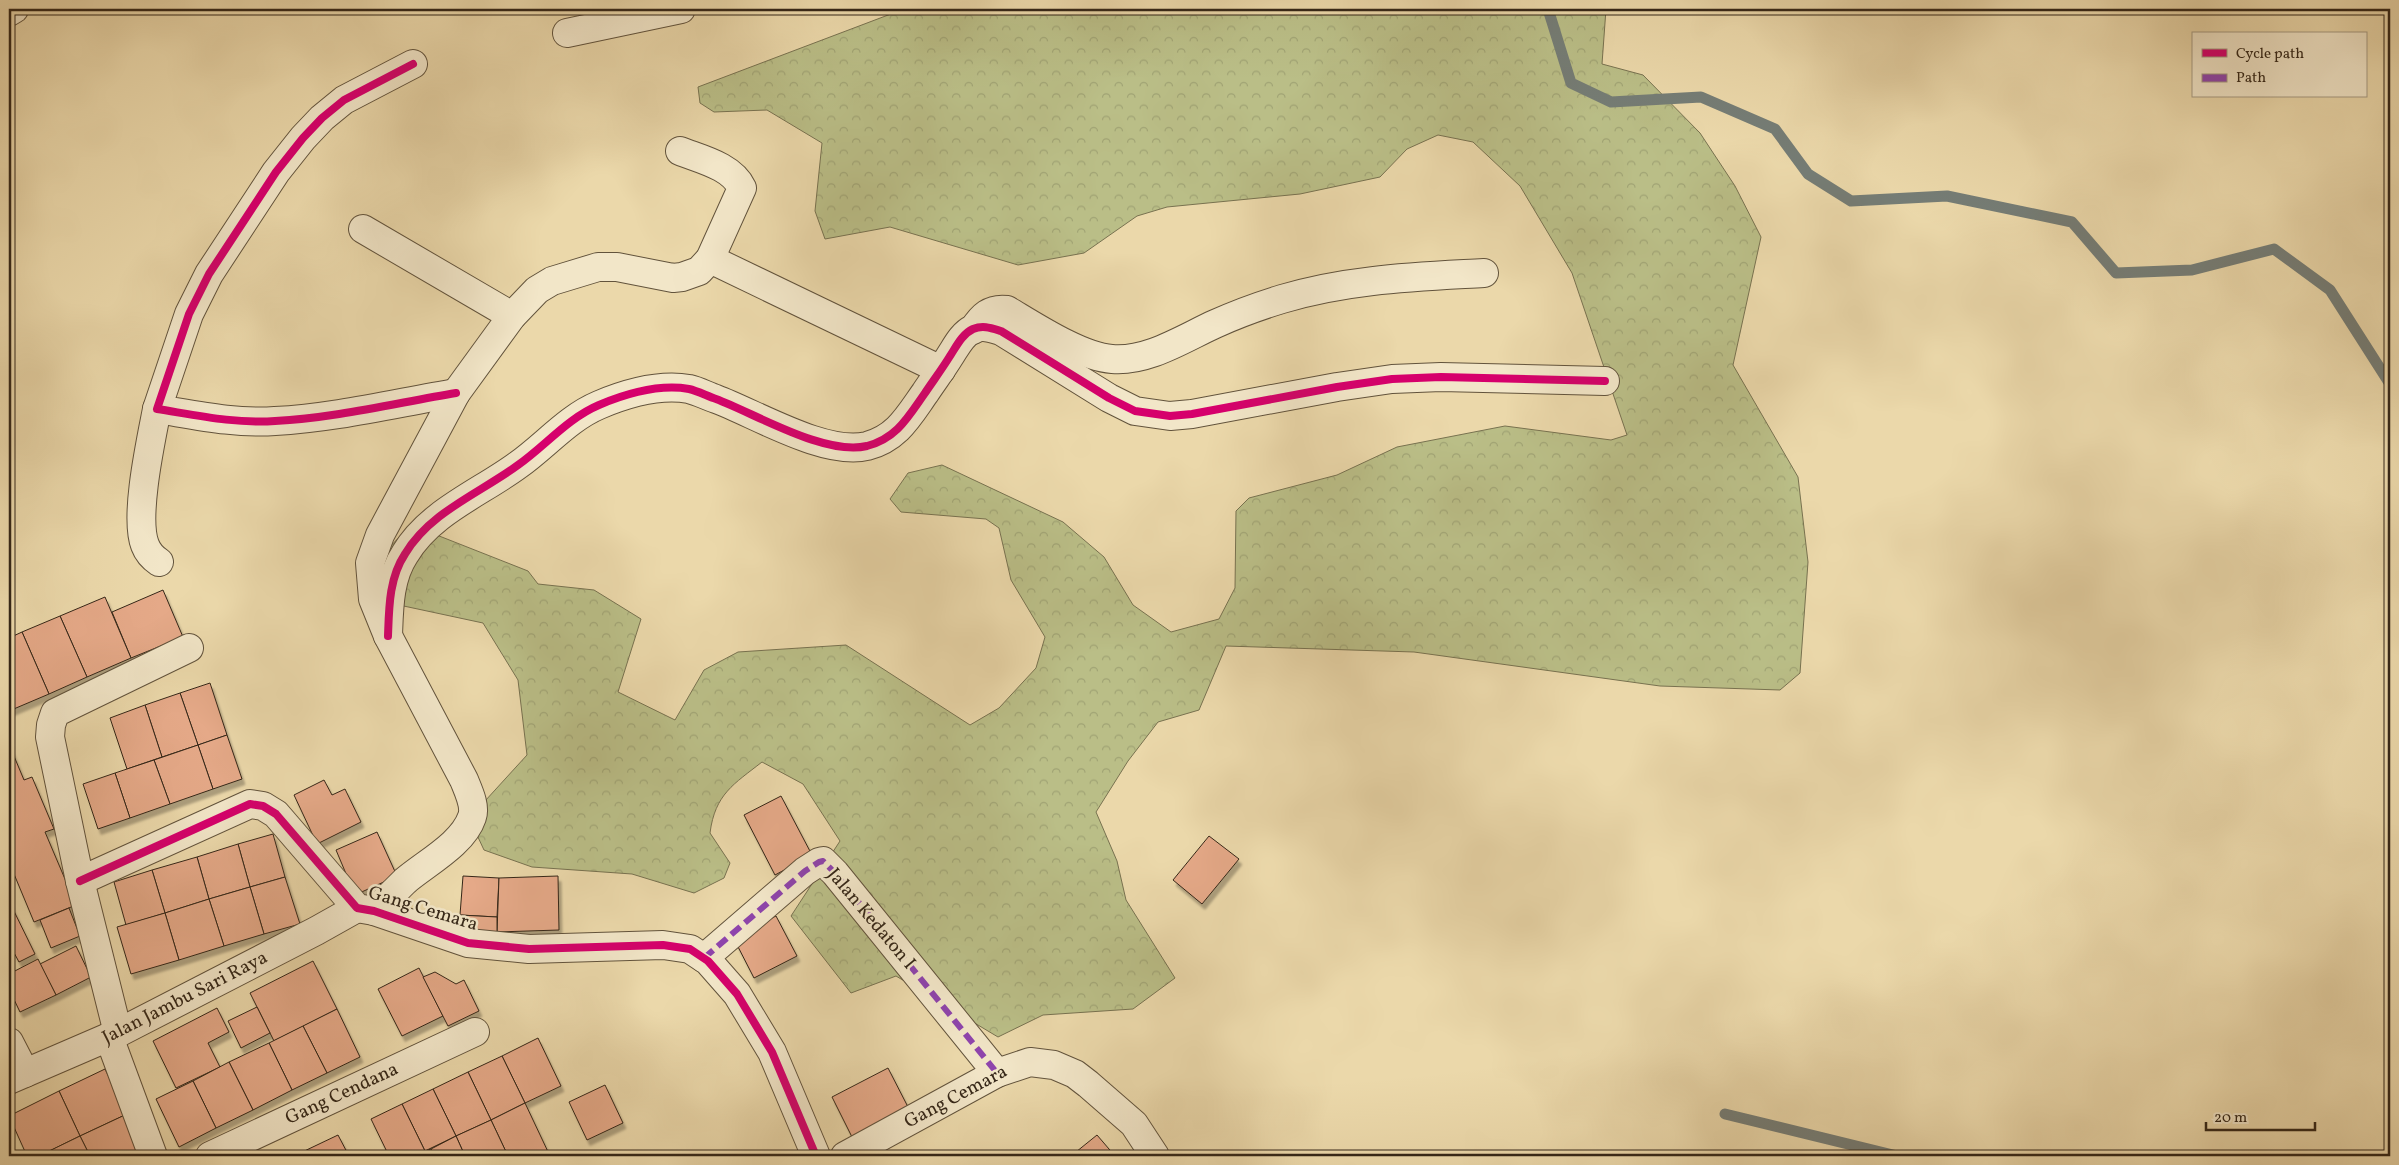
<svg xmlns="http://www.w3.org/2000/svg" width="2399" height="1165" viewBox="0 0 2399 1165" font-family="Vollkorn,serif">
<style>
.forest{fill:url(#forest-crowns);stroke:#787250}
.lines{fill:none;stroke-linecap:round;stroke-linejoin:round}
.stream{stroke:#757d76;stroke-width:11}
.building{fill:#e5a988;stroke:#352718;filter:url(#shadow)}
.minor-casing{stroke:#62533c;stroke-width:30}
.minor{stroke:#f2e6c8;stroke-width:28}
.quiet{stroke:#8e44ad;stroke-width:6;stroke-dasharray:12 6;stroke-linecap:butt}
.cycleway-casing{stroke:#f2e6c8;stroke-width:11}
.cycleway{stroke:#d6006c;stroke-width:8}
.labels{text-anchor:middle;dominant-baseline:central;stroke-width:5;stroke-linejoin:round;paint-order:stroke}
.street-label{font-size:19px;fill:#352718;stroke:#f2e6c8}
</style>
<defs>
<pattern id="forest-crowns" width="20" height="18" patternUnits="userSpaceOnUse" patternTransform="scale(1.25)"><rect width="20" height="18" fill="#babe87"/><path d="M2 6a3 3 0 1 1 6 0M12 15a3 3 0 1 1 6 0" fill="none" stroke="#a0a374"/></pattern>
<filter id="shadow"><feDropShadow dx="3" dy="5.5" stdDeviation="1" flood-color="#0004"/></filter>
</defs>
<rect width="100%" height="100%" fill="#ebd8aa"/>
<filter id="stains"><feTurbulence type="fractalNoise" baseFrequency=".004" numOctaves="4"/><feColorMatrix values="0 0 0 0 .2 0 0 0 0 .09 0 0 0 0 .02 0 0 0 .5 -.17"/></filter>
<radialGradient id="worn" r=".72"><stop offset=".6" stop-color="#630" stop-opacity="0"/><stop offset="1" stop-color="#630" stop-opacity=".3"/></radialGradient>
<path class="forest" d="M 904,9 L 1606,9 L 1602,64 L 1643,75 L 1700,133 L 1735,186 L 1761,237 L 1733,365 L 1798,477 L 1808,562 L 1800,673 L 1780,690 L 1660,686 L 1414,652 L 1226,646 L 1199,710 L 1158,722 L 1128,761 L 1096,812 L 1117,861 L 1126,900 L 1175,978 L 1133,1009 L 1043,1015 L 998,1037 L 896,976 L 851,993 L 791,916 L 840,841 L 803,784 L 762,762 C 734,784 715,794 710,833 L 730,863 L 724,878 L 694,893 L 632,874 L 532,867 L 484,850 L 477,835 L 485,801 L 527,755 L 518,680 L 483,623 L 385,602 L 383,554 L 406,530 L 424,530 L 528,571 L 538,584 L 594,590 L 641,619 L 618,692 L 675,720 L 704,670 L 738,652 L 846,645 L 970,725 L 999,708 L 1036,668 L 1045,637 L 1011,580 L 999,528 L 986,519 L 901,512 L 890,499 L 908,473 L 942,465 L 1063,522 L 1104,557 L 1133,605 L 1171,632 L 1219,619 L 1235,588 L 1236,511 L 1249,498 L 1337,475 L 1397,447 L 1505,426 L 1611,440 L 1627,435 L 1572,273 L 1520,186 L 1473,142 L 1438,135 L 1407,149 L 1380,177 L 1300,194 L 1167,207 L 1137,216 L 1084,253 L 1018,265 L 890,227 L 825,239 L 815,211 L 822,143 L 767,110 L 714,112 L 700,103 L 698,87 Z"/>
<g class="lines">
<g class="stream">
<path d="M 1548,9 L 1571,83 L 1611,102 L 1701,97 L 1775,129 L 1808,174 L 1851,201 L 1947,196 L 2072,222 L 2116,273 L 2192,270 L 2274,249 L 2330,290 L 2390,384"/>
<path d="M 1725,1114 L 1897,1156"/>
</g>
</g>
<g class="building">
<path d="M 163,590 L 183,637 L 131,658 L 112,612 Z"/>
<path d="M 105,597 L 131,658 L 87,677 L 60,616 Z"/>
<path d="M 60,616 L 87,677 L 49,694 L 22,632 Z"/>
<path d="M 22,632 L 49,694 L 9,711 L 9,638 Z"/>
<path d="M 210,683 L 227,735 L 198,745 L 180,693 Z"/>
<path d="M 180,693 L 198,745 L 162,757 L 145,705 Z"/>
<path d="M 145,705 L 162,757 L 127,769 L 110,718 Z"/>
<path d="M 227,735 L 242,779 L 213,789 L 198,745 Z"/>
<path d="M 198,745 L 213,789 L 170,804 L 154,760 Z"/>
<path d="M 9,749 L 11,749 L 24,780 L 32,777 L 54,829 L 45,832 L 76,905 L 34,922 L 9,862 Z"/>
<path d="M 154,760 L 170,804 L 130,818 L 115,773 Z"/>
<path d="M 115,773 L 130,818 L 98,829 L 83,784 Z"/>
<path d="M 324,780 L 332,795 L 345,789 L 361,822 L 317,844 L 294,795 Z"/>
<path d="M 781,796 L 812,855 L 775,875 L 744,815 Z"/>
<path d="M 377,832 L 397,876 L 355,895 L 336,850 Z"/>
<path d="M 273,834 L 285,877 L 250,887 L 238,844 Z"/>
<path d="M 1209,836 L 1239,859 L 1202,904 L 1173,880 Z"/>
<path d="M 238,844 L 250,887 L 209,899 L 197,857 Z"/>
<path d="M 197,857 L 209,899 L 165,913 L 152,870 Z"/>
<path d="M 152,870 L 165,913 L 126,925 L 114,882 Z"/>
<path d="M 463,876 L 499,878 L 497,917 L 460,915 Z"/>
<path d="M 558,876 L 559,930 L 497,932 L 499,878 Z"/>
<path d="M 285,877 L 300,924 L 264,934 L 250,887 Z"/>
<path d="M 250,887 L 264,934 L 224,946 L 209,899 Z"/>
<path d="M 209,899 L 224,946 L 179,960 L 165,913 Z"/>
<path d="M 9,901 L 35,954 L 19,962 L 12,949 L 9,951 Z"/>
<path d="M 69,908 L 80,936 L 51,948 L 40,920 Z"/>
<path d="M 165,913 L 179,960 L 131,974 L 117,927 Z"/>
<path d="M 460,915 L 497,917 L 497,932 L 457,929 Z"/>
<path d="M 776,916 L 797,956 L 754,978 L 733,937 Z"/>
<path d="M 76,946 L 91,977 L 56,995 L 40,964 Z"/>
<path d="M 38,959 L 56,995 L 20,1012 L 9,989 L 9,974 Z"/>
<path d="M 313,961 L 337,1009 L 274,1041 L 250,993 Z"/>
<path d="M 419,968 L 443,1016 L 402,1036 L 378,989 Z"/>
<path d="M 435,972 L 456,984 L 464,980 L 479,1011 L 448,1026 L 423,977 Z"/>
<path d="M 257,1007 L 270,1033 L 241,1048 L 228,1021 Z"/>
<path d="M 217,1008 L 229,1032 L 208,1043 L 220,1067 L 176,1088 L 153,1041 Z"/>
<path d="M 337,1009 L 360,1057 L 327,1073 L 303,1026 Z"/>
<path d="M 303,1026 L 327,1073 L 292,1090 L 269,1043 Z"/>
<path d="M 538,1038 L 561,1086 L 525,1103 L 502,1056 Z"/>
<path d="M 269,1043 L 292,1090 L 253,1110 L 229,1062 Z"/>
<path d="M 502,1056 L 525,1103 L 491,1120 L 468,1072 Z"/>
<path d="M 229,1062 L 253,1110 L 216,1128 L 193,1081 Z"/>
<path d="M 888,1068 L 908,1107 L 852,1137 L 832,1097 Z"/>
<path d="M 105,1069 L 127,1114 L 80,1136 L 59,1091 Z"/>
<path d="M 468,1072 L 491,1120 L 456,1136 L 433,1089 Z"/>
<path d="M 193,1081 L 216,1128 L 179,1147 L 156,1099 Z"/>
<path d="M 605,1085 L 623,1123 L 587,1140 L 569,1102 Z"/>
<path d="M 433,1089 L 456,1136 L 425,1151 L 402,1104 Z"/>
<path d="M 59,1091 L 80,1136 L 39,1156 L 27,1156 L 9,1116 Z"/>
<path d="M 525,1103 L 550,1156 L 508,1156 L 491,1120 Z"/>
<path d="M 402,1104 L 425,1151 L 415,1156 L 389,1156 L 371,1119 Z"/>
<path d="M 127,1114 L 147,1156 L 90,1156 L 80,1136 Z"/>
<path d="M 491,1120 L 508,1156 L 465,1156 L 456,1136 Z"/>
<path d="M 338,1135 L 349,1156 L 297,1156 L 296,1155 Z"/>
<path d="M 1097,1135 L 1115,1156 L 1071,1156 Z"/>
<path d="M 80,1136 L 90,1156 L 39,1156 Z"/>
<path d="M 456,1136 L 465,1156 L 434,1156 L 431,1149 Z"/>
<path d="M 431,1149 L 434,1156 L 415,1156 L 425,1151 Z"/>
</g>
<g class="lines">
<defs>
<g id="minor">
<path d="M 9,12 L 14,9"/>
<path d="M 567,33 L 681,9"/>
<path d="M 413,64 L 344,100 L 322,118 L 303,138 L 276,172 L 209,274 L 189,314 L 157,409 C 195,415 236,424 275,421 C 335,418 396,403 456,393"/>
<path d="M 363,229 L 512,316"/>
<path d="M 710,259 L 941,370"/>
<path d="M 973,330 C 982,316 990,308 1007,310 C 1034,326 1081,357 1112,359 C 1148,362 1184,338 1215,324 C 1237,314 1259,306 1282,299 C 1348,279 1415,277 1484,273"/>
<path d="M 157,409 C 151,440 134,517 145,545 C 148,553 153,558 159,562"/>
<path d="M 388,636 C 389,608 389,578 405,554 C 430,512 480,493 518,465 C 545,446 568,418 599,405 C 625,394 660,384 689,389 C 698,391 707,396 716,399 C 756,414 825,456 867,446 C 897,438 908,417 925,393 C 933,381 942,369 950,356 C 956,347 962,334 973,329 C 983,325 991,328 1001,331 L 1109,398 L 1135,411 L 1170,416 L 1192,414 L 1337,387 L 1392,379 L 1441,377 L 1605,381"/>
<path d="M 80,881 L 250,804 L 263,806 L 276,814 L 357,908 L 374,911 L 468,943 L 529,949 L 663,945 L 690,949 L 708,961 L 737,994 L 772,1052 L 816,1156"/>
<path d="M 374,911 C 385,901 395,891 405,881 C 426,863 463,844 472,817 C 476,806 468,790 464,780 L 388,636 L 373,599 L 370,563 L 380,535 L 456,393 L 512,316 L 537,290 L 552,281 L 598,267 L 617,267 L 673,278 L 682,277 L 699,271 L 710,259 L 742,188 C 732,166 700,159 680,151"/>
<path d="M 704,958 L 805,871 L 819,862 L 823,861 L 835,873 L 997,1073"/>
<path d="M 118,1033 L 80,881 L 50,737 L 51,725 L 55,713 L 189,648"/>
<path d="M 109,1037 L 153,1156"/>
<path d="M 9,1042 L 25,1073"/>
<path d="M 9,1080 L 118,1033 L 316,931 L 357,908"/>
<path d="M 210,1156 L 475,1032"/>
<path d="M 845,1156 L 997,1073 L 1030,1062 L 1054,1065 L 1075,1074 L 1088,1084 L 1134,1124 L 1155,1156"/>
</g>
</defs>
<use href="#minor" class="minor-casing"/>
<use href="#minor" class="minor"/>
<path class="quiet" d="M 704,958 L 805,871 L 819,862 L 823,861 L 835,873 L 997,1073"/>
<defs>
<g id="cycleway">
<path d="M 413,64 L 344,100 L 322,118 L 303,138 L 276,172 L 209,274 L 189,314 L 157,409 C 195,415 236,424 275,421 C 335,418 396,403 456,393"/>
<path d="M 388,636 C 389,608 389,578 405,554 C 430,512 480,493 518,465 C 545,446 568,418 599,405 C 625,394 660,384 689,389 C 698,391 707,396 716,399 C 756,414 825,456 867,446 C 897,438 908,417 925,393 C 933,381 942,369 950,356 C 956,347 962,334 973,329 C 983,325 991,328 1001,331 L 1109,398 L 1135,411 L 1170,416 L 1192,414 L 1337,387 L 1392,379 L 1441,377 L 1605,381"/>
<path d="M 80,881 L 250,804 L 263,806 L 276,814 L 357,908 L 374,911 L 468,943 L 529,949 L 663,945 L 690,949 L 708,961 L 737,994 L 772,1052 L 816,1156"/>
</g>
</defs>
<use href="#cycleway" class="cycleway-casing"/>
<use href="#cycleway" class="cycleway"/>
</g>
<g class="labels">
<g class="street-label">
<text transform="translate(423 909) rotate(17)">Gang Cemara</text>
<text transform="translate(871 919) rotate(50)">Jalan Kedaton I</text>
<text transform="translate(185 998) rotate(-27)">Jalan Jambu Sari Raya</text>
<text transform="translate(342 1094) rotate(-25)">Gang Cendana</text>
<text transform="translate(956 1097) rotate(-28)">Gang Cemara</text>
</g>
</g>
<rect width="2399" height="1165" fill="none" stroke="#ebd8aa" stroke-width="30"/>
<rect x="10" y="10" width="2379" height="1145" fill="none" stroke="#352718" stroke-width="2.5"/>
<rect x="15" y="15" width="2369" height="1135" fill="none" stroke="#352718"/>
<rect x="2192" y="32" width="175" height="65" fill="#f2e6c8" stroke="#a69a82"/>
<rect x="2202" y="49" width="25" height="8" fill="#d6006c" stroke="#a69a82"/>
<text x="2236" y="58" font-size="15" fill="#352718">Cycle path</text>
<rect x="2202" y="74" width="25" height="8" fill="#8e44ad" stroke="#a69a82"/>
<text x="2236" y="82" font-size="15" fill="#352718">Path</text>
<path d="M2206 1122v8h109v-8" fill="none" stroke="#352718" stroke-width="2.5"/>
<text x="2214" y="1122" font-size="15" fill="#352718" stroke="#f2e6c8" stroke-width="4" paint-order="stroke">20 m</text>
<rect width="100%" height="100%" filter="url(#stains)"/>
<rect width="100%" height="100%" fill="url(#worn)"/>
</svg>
